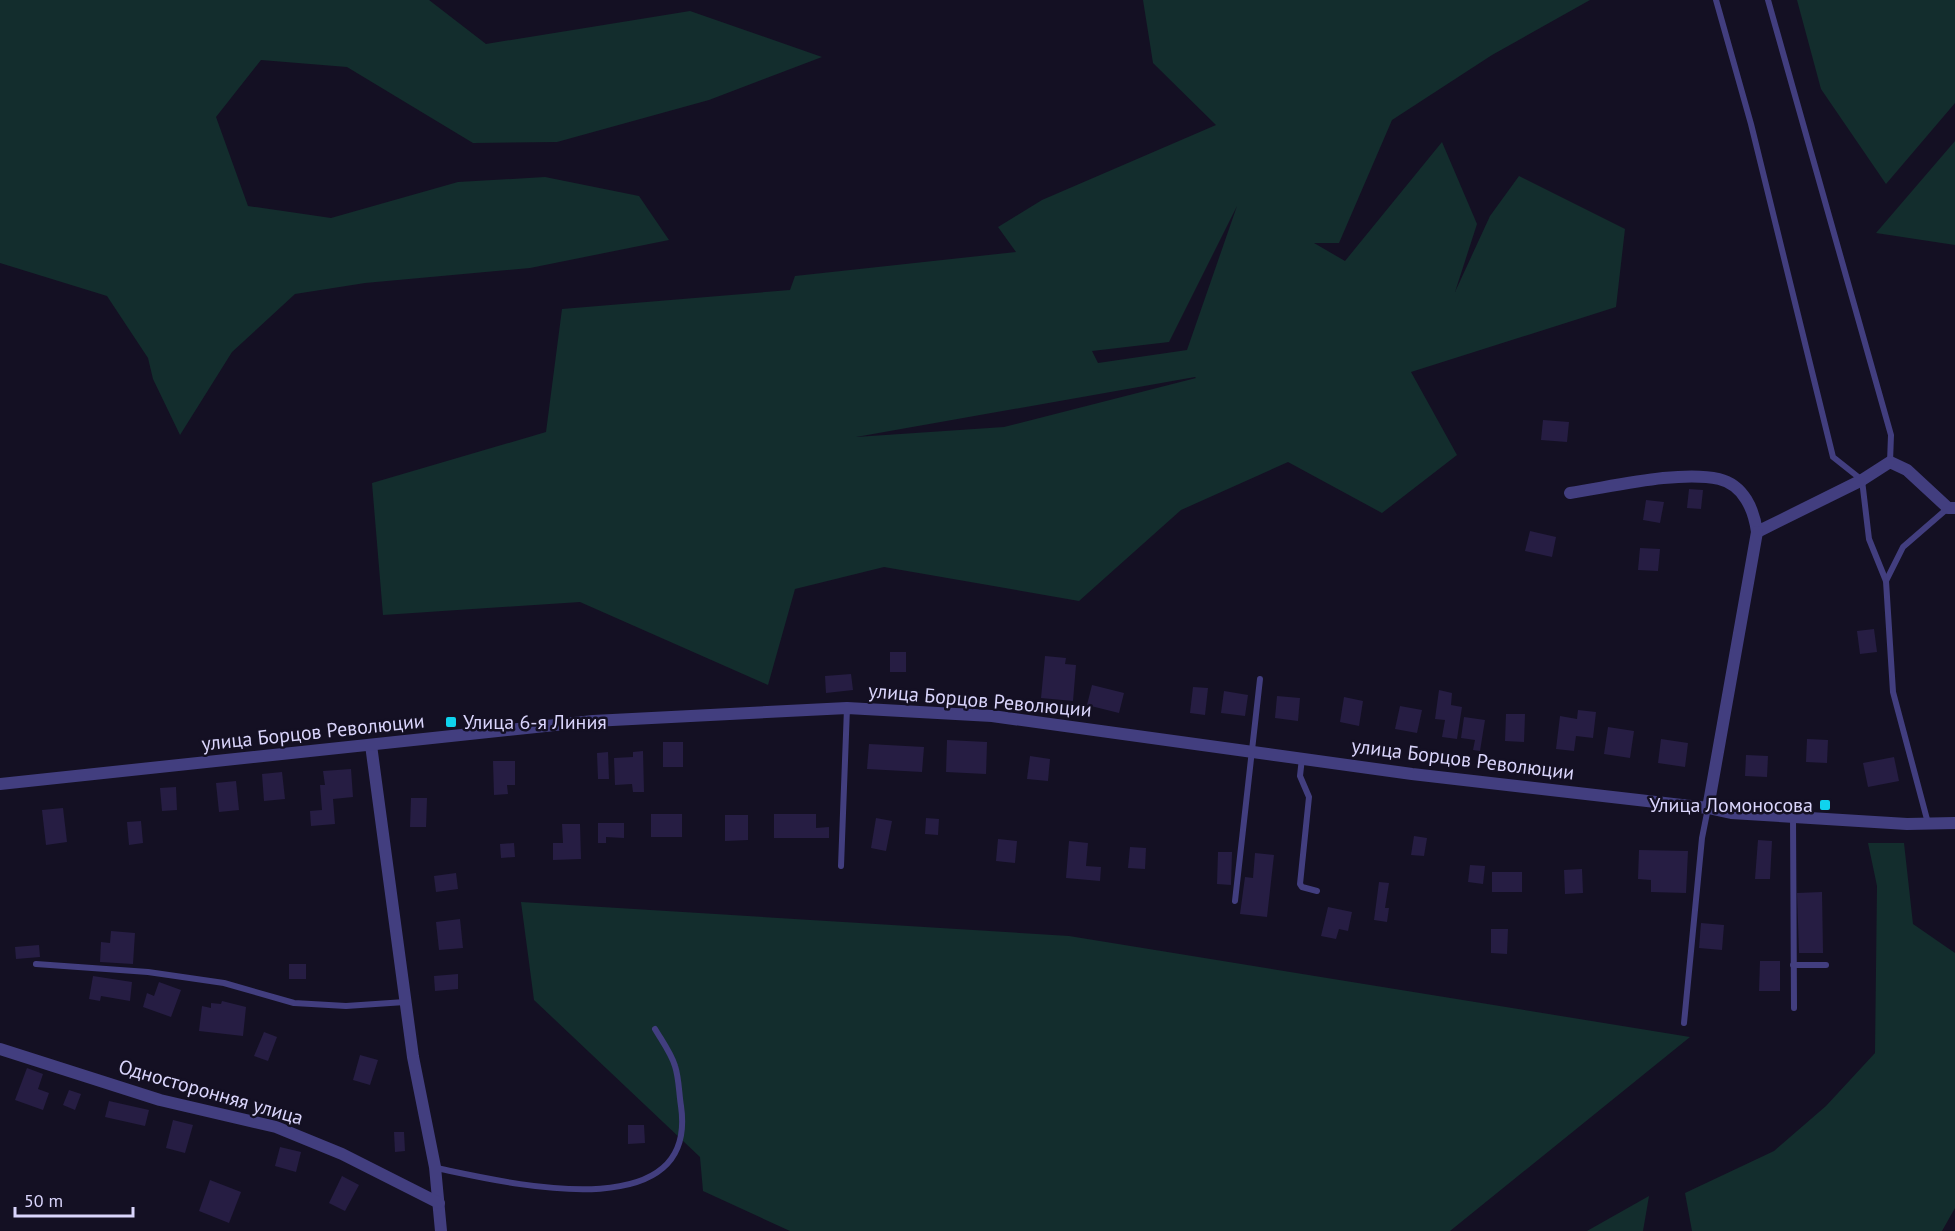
<svg xmlns="http://www.w3.org/2000/svg" width="1955" height="1231" viewBox="0 0 1955 1231" font-family="'PT Sans',sans-serif">
<style>
.green{fill:#132d2d;fill-rule:evenodd}
.building{fill:#261d43}
.lines{fill:none;stroke-linecap:round;stroke-linejoin:round}
.service{stroke:#423e7f;stroke-width:6}
.minor{stroke:#423e7f;stroke-width:12}
.poi-dot{fill:#0fd3ee;stroke:#141023;stroke-width:2}
.labels{text-anchor:middle;dominant-baseline:central;stroke-width:5;stroke-linejoin:round;paint-order:stroke}
.street-label{font-size:20px;fill:#dad5fc;stroke:#141023}
.poi-label{font-size:20px;fill:#dad5fc;stroke:#141023;text-anchor:start}
</style>
<rect width="100%" height="100%" fill="#141023"/>
<g class="green">
<path d="M 0,0 L 429,0 L 486,44 L 690,11 L 822,57 L 709,100 L 557,142 L 473,143 L 347,67 L 261,60 L 216,117 L 248,206 L 331,218 L 458,182 L 545,177 L 639,196 L 669,240 L 530,268 L 365,283 L 295,294 L 232,352 L 180,435 L 153,379 L 148,358 L 107,296 L 0,263 Z"/>
<path d="M 1143,0 L 1590,0 L 1492,55 L 1392,120 L 1339,243 L 1314,243 L 1345,261 L 1442,142 L 1477,224 L 1455,292 L 1490,216 L 1519,176 L 1625,229 L 1616,307 L 1411,372 L 1457,455 L 1382,513 L 1288,462 L 1181,510 L 1079,601 L 884,567 L 795,589 L 768,685 L 580,602 L 383,615 L 372,483 L 546,432 L 562,309 L 790,290 L 795,276 L 1016,252 L 998,227 L 1042,200 L 1216,125 L 1153,63 ZM 1237,206 L 1187,350 L 1098,363 L 1092,351 L 1169,342 ZM 1196,378 L 1004,427 L 856,437 L 1195,377 Z"/>
<path d="M 1797,0 L 1955,0 L 1955,103 L 1886,184 L 1821,89 Z"/>
<path d="M 1955,141 L 1955,245 L 1876,233 Z"/>
<path d="M 1868,843 L 1904,843 L 1913,924 L 1955,953 L 1955,1208 L 1942,1231 L 1692,1231 L 1685,1193 L 1774,1151 L 1826,1106 L 1875,1053 L 1877,886 Z"/>
<path d="M 521,902 L 1069,936 L 1690,1037 L 1450,1231 L 790,1231 L 703,1191 L 700,1157 L 534,1000 Z"/>
<path d="M 1649,1196 L 1643,1231 L 1587,1231 Z"/>
</g>
<g class="building">
<path d="M 1543,420 L 1569,422 L 1567,442 L 1541,440 Z"/>
<path d="M 1689,489 L 1703,490 L 1701,509 L 1687,508 Z"/>
<path d="M 1646,500 L 1664,502 L 1660,523 L 1643,520 Z"/>
<path d="M 1530,531 L 1556,537 L 1552,557 L 1525,551 Z"/>
<path d="M 1640,548 L 1660,549 L 1658,571 L 1638,570 Z"/>
<path d="M 1874,629 L 1877,652 L 1860,654 L 1857,631 Z"/>
<rect x="890" y="652" width="16" height="20"/>
<path d="M 1045,656 L 1066,658 L 1065,664 L 1076,665 L 1073,701 L 1041,698 Z"/>
<path d="M 851,674 L 853,690 L 826,693 L 825,676 Z"/>
<path d="M 1092,685 L 1124,693 L 1119,713 L 1087,705 Z"/>
<path d="M 1193,687 L 1208,688 L 1205,715 L 1190,713 Z"/>
<path d="M 1439,690 L 1452,693 L 1451,705 L 1462,707 L 1457,739 L 1442,737 L 1445,720 L 1435,719 Z"/>
<path d="M 1224,691 L 1248,695 L 1245,716 L 1221,713 Z"/>
<path d="M 1277,696 L 1300,698 L 1298,721 L 1275,718 Z"/>
<path d="M 1344,697 L 1363,701 L 1359,726 L 1340,722 Z"/>
<path d="M 1400,706 L 1422,710 L 1417,733 L 1395,729 Z"/>
<path d="M 1578,710 L 1596,712 L 1593,738 L 1576,736 L 1574,751 L 1556,749 L 1560,716 L 1577,719 Z"/>
<path d="M 1506,714 L 1525,714 L 1524,742 L 1505,741 Z"/>
<path d="M 1464,717 L 1485,720 L 1480,751 L 1473,750 L 1475,740 L 1461,738 Z"/>
<path d="M 1608,727 L 1634,731 L 1630,758 L 1604,754 Z"/>
<path d="M 1661,739 L 1688,743 L 1685,767 L 1658,763 Z"/>
<path d="M 1807,739 L 1828,740 L 1827,763 L 1806,762 Z"/>
<path d="M 947,740 L 987,742 L 986,774 L 946,772 Z"/>
<rect x="663" y="742" width="20" height="25"/>
<path d="M 869,744 L 924,747 L 922,772 L 867,769 Z"/>
<path d="M 643,751 L 644,792 L 633,792 L 632,784 L 615,785 L 614,758 L 633,757 L 633,752 Z"/>
<path d="M 608,752 L 609,779 L 598,779 L 597,753 Z"/>
<path d="M 1746,755 L 1768,756 L 1767,777 L 1745,776 Z"/>
<path d="M 1030,756 L 1050,759 L 1048,781 L 1027,779 Z"/>
<path d="M 1894,757 L 1899,781 L 1868,787 L 1863,763 Z"/>
<path d="M 493,761 L 515,761 L 515,785 L 507,785 L 508,794 L 494,795 Z"/>
<path d="M 351,769 L 353,797 L 333,799 L 335,824 L 311,826 L 310,811 L 322,810 L 320,785 L 325,785 L 323,771 Z"/>
<path d="M 282,772 L 285,799 L 264,801 L 262,774 Z"/>
<path d="M 236,781 L 239,810 L 219,812 L 216,783 Z"/>
<path d="M 176,787 L 177,810 L 162,811 L 160,788 Z"/>
<path d="M 411,798 L 427,798 L 426,827 L 410,827 Z"/>
<path d="M 63,808 L 67,842 L 46,845 L 42,810 Z"/>
<rect x="651" y="814" width="31" height="23"/>
<path d="M 774,814 L 816,814 L 816,828 L 829,827 L 829,838 L 774,838 Z"/>
<path d="M 725,815 L 748,815 L 748,840 L 725,841 Z"/>
<path d="M 876,818 L 892,821 L 886,851 L 871,848 Z"/>
<path d="M 926,818 L 939,819 L 938,835 L 925,834 Z"/>
<path d="M 141,821 L 143,843 L 129,845 L 127,822 Z"/>
<path d="M 598,823 L 624,823 L 624,838 L 606,837 L 606,843 L 598,843 Z"/>
<path d="M 562,824 L 580,824 L 581,859 L 553,860 L 553,843 L 563,843 Z"/>
<path d="M 1414,836 L 1427,838 L 1424,856 L 1411,855 Z"/>
<path d="M 998,839 L 1017,841 L 1015,863 L 996,861 Z"/>
<path d="M 1758,840 L 1772,841 L 1770,879 L 1755,879 Z"/>
<path d="M 1069,841 L 1088,843 L 1086,866 L 1101,867 L 1100,881 L 1066,878 Z"/>
<path d="M 514,843 L 515,857 L 501,858 L 500,844 Z"/>
<path d="M 1130,847 L 1146,848 L 1145,869 L 1128,868 Z"/>
<path d="M 1639,850 L 1688,851 L 1686,893 L 1651,892 L 1651,880 L 1638,879 Z"/>
<path d="M 1218,852 L 1232,852 L 1231,885 L 1217,884 Z"/>
<path d="M 1255,853 L 1274,855 L 1267,917 L 1240,914 L 1245,877 L 1253,878 Z"/>
<path d="M 1470,865 L 1485,866 L 1483,884 L 1468,882 Z"/>
<path d="M 1582,869 L 1583,893 L 1565,894 L 1564,870 Z"/>
<rect x="1492" y="872" width="30" height="20"/>
<path d="M 456,873 L 458,889 L 436,892 L 434,876 Z"/>
<path d="M 1379,882 L 1389,883 L 1385,908 L 1389,908 L 1387,922 L 1374,920 Z"/>
<path d="M 1822,892 L 1823,953 L 1799,953 L 1797,893 Z"/>
<path d="M 1328,907 L 1352,912 L 1348,931 L 1339,929 L 1336,939 L 1321,936 Z"/>
<path d="M 460,919 L 463,948 L 439,950 L 436,922 Z"/>
<path d="M 1701,923 L 1724,925 L 1722,950 L 1699,948 Z"/>
<path d="M 1491,929 L 1508,929 L 1507,954 L 1491,953 Z"/>
<path d="M 111,931 L 135,933 L 133,964 L 100,962 L 101,942 L 110,943 Z"/>
<path d="M 39,945 L 40,957 L 16,959 L 15,947 Z"/>
<path d="M 1760,961 L 1780,961 L 1780,991 L 1759,991 Z"/>
<rect x="289" y="964" width="17" height="15"/>
<path d="M 458,974 L 458,989 L 435,991 L 434,976 Z"/>
<path d="M 93,976 L 132,982 L 130,1001 L 101,996 L 100,1001 L 89,999 Z"/>
<path d="M 159,982 L 181,990 L 171,1017 L 143,1007 L 147,993 L 154,996 Z"/>
<path d="M 222,1001 L 246,1007 L 243,1036 L 199,1031 L 202,1006 L 211,1008 L 211,1003 L 221,1004 Z"/>
<path d="M 264,1032 L 277,1037 L 268,1061 L 254,1056 Z"/>
<path d="M 360,1055 L 378,1060 L 370,1085 L 353,1080 Z"/>
<path d="M 27,1068 L 43,1074 L 38,1089 L 49,1093 L 43,1110 L 15,1100 Z"/>
<path d="M 69,1090 L 81,1094 L 75,1110 L 63,1105 Z"/>
<path d="M 109,1101 L 149,1110 L 145,1126 L 105,1117 Z"/>
<path d="M 173,1120 L 193,1125 L 185,1153 L 166,1148 Z"/>
<path d="M 628,1125 L 644,1125 L 645,1143 L 628,1144 Z"/>
<path d="M 394,1132 L 404,1132 L 405,1151 L 395,1152 Z"/>
<path d="M 280,1147 L 301,1152 L 296,1172 L 275,1166 Z"/>
<path d="M 342,1176 L 359,1185 L 345,1211 L 329,1203 Z"/>
<path d="M 210,1180 L 241,1192 L 229,1223 L 199,1211 Z"/>
</g>
<g class="lines">
<g class="service">
<path d="M 1716,0 L 1751,124 L 1833,457 L 1862,480 L 1869,539 L 1886,581 L 1893,692 L 1928,823"/>
<path d="M 1768,0 L 1891,435 L 1890,462"/>
<path d="M 1886,581 L 1903,547 L 1948,508"/>
<path d="M 1302,758 L 1300,776 L 1309,797 L 1300,884 L 1302,887 L 1317,891"/>
<path d="M 1793,817 L 1794,1008"/>
<path d="M 841,866 L 847,708"/>
<path d="M 1235,901 L 1260,679"/>
<path d="M 36,964 L 148,972 L 224,983 L 294,1003 L 346,1006 L 405,1002"/>
<path d="M 1793,965 L 1826,965"/>
<path d="M 1684,1023 L 1702,838 L 1708,808"/>
<path d="M 436,1168 C 504,1182 699,1231 681,1106 C 679,1094 679,1078 675,1066 C 671,1053 662,1041 655,1029"/>
</g>
<g class="minor">
<path d="M 1570,493 C 1611,487 1679,470 1719,479 C 1744,485 1754,510 1757,532 L 1862,480 L 1890,462 L 1907,470 L 1948,508 L 1955,508"/>
<path d="M 371,745 L 413,1057 L 435,1167 L 441,1231"/>
<path d="M 0,784 L 593,721 L 847,708 L 992,716 L 1412,774 L 1708,808 L 1731,813 L 1907,824 L 1955,823"/>
<path d="M 1708,808 L 1757,532"/>
<path d="M 0,1049 L 160,1100 L 276,1127 L 342,1154 L 439,1203"/>
</g>
</g>
<g class="poi-dot">
<rect x="445" y="716" width="12" height="12" rx="3"/>
<rect x="1819" y="799" width="12" height="12" rx="3"/>
</g>
<g class="labels">
<g class="street-label">
<text transform="translate(980 700) rotate(5)">улица Борцов Революции</text>
<text transform="translate(313 732) rotate(-6)">улица Борцов Революции</text>
<text transform="translate(1463 759) rotate(7)">улица Борцов Революции</text>
<text transform="translate(211 1092) rotate(16)">Односторонняя улица</text>
</g>
<g class="poi-label">
<text x="463" y="722">Улица 6-я Линия</text>
<text x="1813" y="805" text-anchor="end">Улица Ломоносова</text>
</g>
</g>
<path d="M15 1207v9h118v-9" fill="none" stroke="#dad5fc" stroke-width="3"/>
<text x="24" y="1207" font-size="18" fill="#dad5fc" stroke="#141023" stroke-width="4.5" paint-order="stroke">50 m</text>
</svg>
